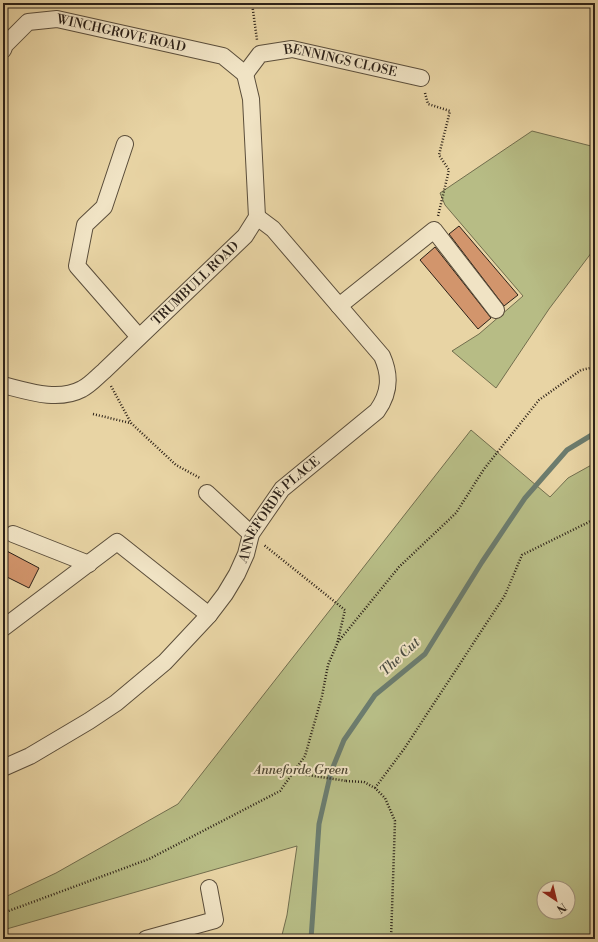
<svg xmlns="http://www.w3.org/2000/svg" width="598" height="942" viewBox="0 0 598 942" font-family="'Libre Bodoni',serif">
<style>
.green{fill:#b7bc85;stroke:#726e4e;fill-rule:evenodd}
.lines{fill:none;stroke-linecap:round;stroke-linejoin:round}
.stream{stroke:#6c7c6e;stroke-width:5}
.building{fill:#d2956c;stroke:#2c2118}
.minor-casing{stroke:#5b4e3b;stroke-width:18}
.path{stroke:#2c2118;stroke-width:2.5;stroke-dasharray:1 2;stroke-linecap:butt}
.minor{stroke:#f0e3c4;stroke-width:16}
.labels{text-anchor:middle;dominant-baseline:central;stroke-width:4;stroke-linejoin:round;paint-order:stroke}
.street-label{font-size:13px;fill:#2c2118;stroke:#f0e3c4}
.park-label{font-size:13px;font-style:italic;fill:#4f4833;stroke:#f0e3c4}
.water-label{font-size:14px;font-style:italic;fill:#4c4e43;stroke:#f0e3c4}
</style>
<rect width="100%" height="100%" fill="#e8d4a4"/>
<filter id="stains"><feTurbulence type="fractalNoise" baseFrequency=".005" numOctaves="4"/><feColorMatrix values="0 0 0 0 .2 0 0 0 0 .09 0 0 0 0 .02 0 0 0 .5 -.17"/></filter>
<radialGradient id="worn" r=".72"><stop offset=".6" stop-color="#630" stop-opacity="0"/><stop offset="1" stop-color="#630" stop-opacity=".3"/></radialGradient>
<g class="green">
<path d="M 532,131 L 595,147 L 595,248 L 549,309 L 496,388 L 452,351 L 479,334 L 523,296 L 445,205 L 440,193 Z"/>
<path d="M 471,430 L 550,497 L 568,478 L 595,463 L 595,939 L 281,939 L 287,915 L 297,846 L 3,930 L 3,898 L 56,873 L 178,804 ZM 544,888 L 568,888 L 568,912 L 544,912 Z"/>
</g>
<g class="lines">
<path class="stream" d="M 311,939 L 319,824 L 331,772 L 344,740 L 375,695 L 425,654 L 482,562 L 525,498 L 567,450 L 595,433"/>
</g>
<g class="building">
<path d="M 459,226 L 518,295 L 504,306 L 449,234 Z"/>
<path d="M 435,247 L 491,318 L 478,329 L 420,260 Z"/>
<path d="M 3,549 L 39,568 L 29,588 L 3,575 Z"/>
</g>
<g class="lines">
<defs>
<g id="minor">
<path id="s1" d="M 3,50 L 5,45 L 28,22 L 57,19 L 223,56 L 245,74"/>
<path id="s2" d="M 245,74 L 260,54 L 292,49 L 421,78"/>
<path d="M 125,144 L 104,207 L 85,225 L 77,266 L 139,337"/>
<path d="M 339,306 L 434,230 L 496,310"/>
<path id="s3" d="M 3,385 C 27,391 58,402 82,389 C 90,385 97,377 104,371 L 245,236 L 257,217 L 251,99 L 245,74"/>
<path d="M 207,493 L 251,534"/>
<path d="M 13,534 L 89,564"/>
<path d="M 3,628 L 117,542 L 209,615"/>
<path id="s4" d="M 3,768 L 30,756 L 89,721 L 116,703 L 165,662 L 209,615 L 225,594 L 237,574 L 246,554 L 251,534 L 282,489 L 377,411 C 390,393 391,376 382,356 L 273,229 L 257,217"/>
<path d="M 146,939 L 215,920 L 209,888"/>
</g>
</defs>
<use href="#minor" class="minor-casing"/>
<g class="path">
<path d="M 252,3 L 257,40"/>
<path d="M 425,93 L 428,104 L 450,111 L 439,155 L 449,170 L 438,216"/>
<path d="M 111,386 L 131,423 L 176,465 L 200,478"/>
<path d="M 93,414 L 130,423"/>
<path d="M 338,642 L 399,567 L 456,513 L 484,469 L 539,400 L 581,370 L 595,367"/>
<path d="M 294,773 L 347,781"/>
<path d="M 346,781 L 364,782 L 375,788 L 385,798 L 395,821 L 391,939"/>
<path d="M 375,788 L 404,749 L 505,595 L 522,555 L 595,519"/>
<path d="M 3,913 L 149,859 L 280,791 L 305,756 L 322,696 L 328,665 L 337,644 L 345,610 L 264,545"/>
</g>
<use href="#minor" class="minor"/>
</g>
<g class="labels">
<g class="street-label">
<text stroke="none"><textPath href="#s1" startOffset="133">WINCHGROVE ROAD</textPath></text>
<text stroke="none"><textPath href="#s2" startOffset="107">BENNINGS CLOSE</textPath></text>
<text stroke="none"><textPath href="#s3" startOffset="236">TRUMBULL ROAD</textPath></text>
<text stroke="none"><textPath href="#s4" startOffset="387">ANNEFORDE PLACE</textPath></text>
</g>
<g class="park-label">
<text x="301" y="770">Anneforde Green</text>
</g>
<g class="water-label">
<text transform="translate(400 657) rotate(-43)">The Cut</text>
</g>
</g>
<rect width="598" height="942" fill="none" stroke="#e8d4a4" stroke-width="16"/>
<rect x="4" y="4" width="590" height="934" fill="none" stroke="#2c2118" stroke-width="2"/>
<rect x="8" y="8" width="582" height="926" fill="none" stroke="#2c2118"/>
<g transform="translate(556 900) rotate(145)"><circle r="19" fill="#f0e3c4" stroke="#a2957f"/>
<path d="M0-3L7 15L0 10L-7 15Z" fill="#8f2418"/>
<text y="-6" font-size="11" font-weight="bold" text-anchor="middle" fill="#2c2118">N</text>
</g>
<rect width="100%" height="100%" filter="url(#stains)"/>
<rect width="100%" height="100%" fill="url(#worn)"/>
</svg>
